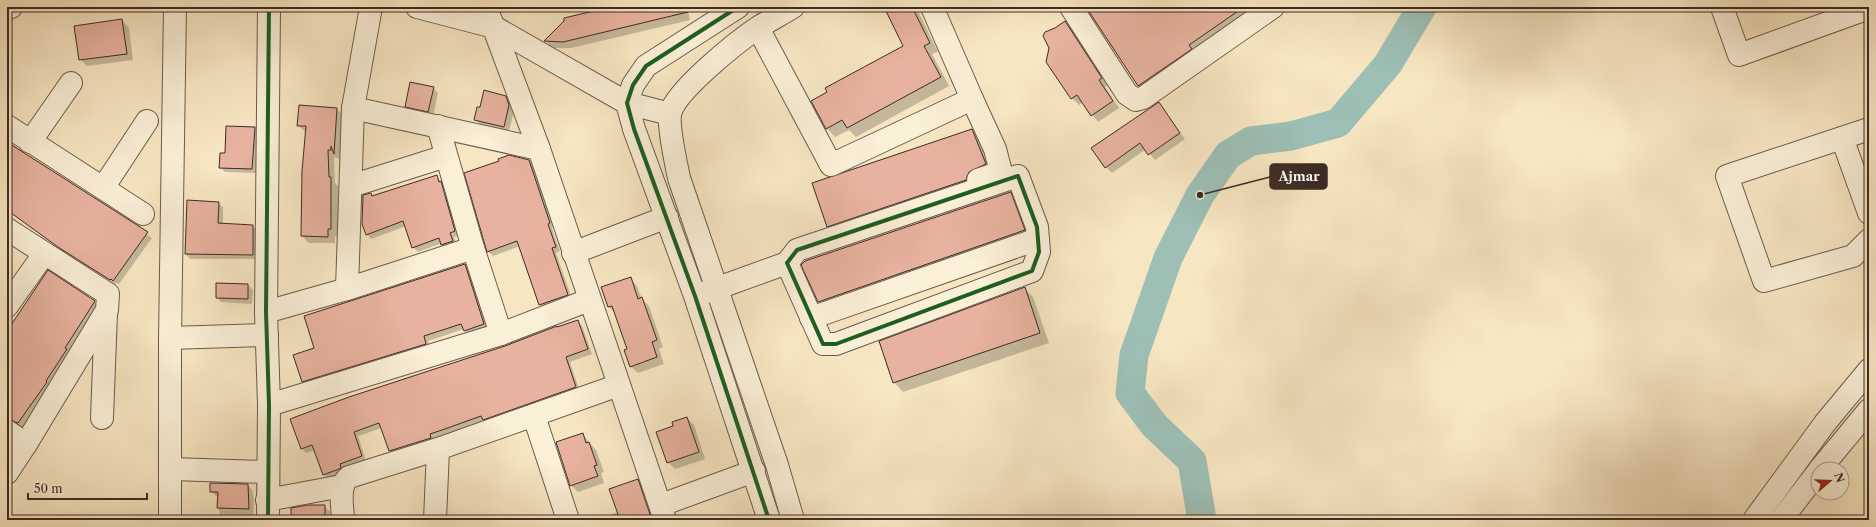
<svg xmlns="http://www.w3.org/2000/svg" width="1876" height="527" viewBox="0 0 1876 527" font-family="'Libre Caslon Text',serif">
<style>
.shadow{fill:#0003}
.lines{fill:none;stroke-linecap:round;stroke-linejoin:round}
.river{stroke:#9dbfb6;stroke-width:29}
.building{fill:#e7b29f;stroke:#3c2b24}
.minor-casing{stroke:#6b5a4c;stroke-width:24}
.minor{stroke:#faefd7;stroke-width:22}
.cycleway-casing{stroke:#faefd7;stroke-width:6}
.cycleway{stroke:#1b5e20;stroke-width:4}
.leader{fill:none;stroke:#3c2b24;stroke-width:1.5}
.callout-dot{fill:#3c2b24;stroke:#faefd7;stroke-width:1.5}
.callout{fill:#3c2b24;stroke:#3c2b24;stroke-width:1.5}
.callout-label{font-size:13px;text-anchor:middle;font-weight:bold;fill:#fff}
</style>
<rect width="100%" height="100%" fill="#f7e6c2"/>
<filter id="stains"><feTurbulence type="fractalNoise" baseFrequency=".005" numOctaves="4"/><feColorMatrix values="0 0 0 0 .2 0 0 0 0 .09 0 0 0 0 .02 0 0 0 .5 -.17"/></filter>
<radialGradient id="worn" r=".72"><stop offset=".6" stop-color="#630" stop-opacity="0"/><stop offset="1" stop-color="#630" stop-opacity=".3"/></radialGradient>
<g class="shadow">
<path d="M 616,7 L 687,7 L 690,20 L 571,48 L 552,48 L 546,41 L 565,21 Z"/>
<path d="M 886,7 L 916,7 L 938,52 L 932,54 L 949,86 L 856,137 L 849,130 L 835,137 L 827,128 L 905,46 Z"/>
<path d="M 1087,7 L 1266,7 L 1148,95 L 1139,86 Z"/>
<path d="M 122,20 L 129,28 L 133,60 L 87,66 L 80,59 Z"/>
<path d="M 1065,22 L 1072,29 L 1108,85 L 1105,87 L 1119,108 L 1098,122 L 1083,102 L 1079,105 L 1072,98 L 1055,29 Z"/>
<path d="M 433,88 L 438,93 L 433,116 L 411,111 L 406,106 Z"/>
<path d="M 505,97 L 510,102 L 514,111 L 509,131 L 480,124 L 475,119 Z"/>
<path d="M 1158,104 L 1185,139 L 1155,160 L 1146,149 L 1112,173 L 1106,167 Z"/>
<path d="M 300,106 L 337,109 L 344,116 L 341,159 L 334,157 L 335,183 L 338,186 L 338,236 L 335,236 L 335,243 L 309,243 L 302,236 L 305,132 L 298,125 Z"/>
<path d="M 255,128 L 260,133 L 256,173 L 225,172 L 220,167 L 226,154 Z"/>
<path d="M 972,131 L 981,140 L 995,173 L 837,236 L 828,226 Z"/>
<path d="M 7,144 L 152,238 L 119,284 L 116,283 L 115,284 L 64,251 L 7,210 Z"/>
<path d="M 529,161 L 534,166 L 554,227 L 552,228 L 560,251 L 556,253 L 572,299 L 545,309 L 540,304 L 520,246 L 493,256 L 488,251 Z"/>
<path d="M 436,176 L 445,187 L 459,236 L 454,237 L 457,246 L 447,249 L 442,243 L 418,252 L 413,247 L 406,226 L 371,239 L 367,234 L 371,194 L 373,197 Z"/>
<path d="M 1010,193 L 1019,202 L 1033,240 L 828,311 L 819,302 L 803,265 Z"/>
<path d="M 188,201 L 218,203 L 223,207 L 223,225 L 252,226 L 257,231 L 257,259 L 190,259 L 186,254 Z"/>
<path d="M 465,265 L 470,270 L 488,329 L 470,335 L 464,329 L 428,341 L 431,349 L 308,386 L 303,381 L 315,348 Z"/>
<path d="M 630,278 L 637,286 L 642,299 L 649,306 L 663,347 L 659,349 L 664,364 L 638,373 L 630,366 L 628,350 L 616,314 L 609,307 Z"/>
<path d="M 217,284 L 248,285 L 253,290 L 252,304 L 221,302 L 217,297 Z"/>
<path d="M 1024,288 L 1033,297 L 1049,343 L 903,392 L 894,382 Z"/>
<path d="M 94,301 L 99,306 L 51,387 L 23,427 L 13,423 L 7,424 L 7,335 Z"/>
<path d="M 577,321 L 582,326 L 592,354 L 570,362 L 580,392 L 450,433 L 394,455 L 390,451 L 382,428 L 358,436 L 366,461 L 328,479 L 324,474 L 315,450 L 306,453 L 302,448 L 505,347 Z"/>
<path d="M 687,418 L 694,425 L 705,459 L 675,469 L 668,462 L 674,427 Z"/>
<path d="M 582,434 L 596,450 L 604,472 L 601,473 L 604,483 L 578,492 L 571,485 Z"/>
<path d="M 638,480 L 644,487 L 655,520 L 595,520 L 618,512 Z"/>
<path d="M 248,485 L 252,490 L 254,500 L 253,520 L 220,520 L 218,496 L 216,496 L 211,491 Z"/>
<path d="M 324,506 L 330,512 L 330,520 L 292,520 Z"/>
</g>
<g class="lines">
<path class="river" d="M 1202,520 L 1192,461 L 1154,425 L 1130,393 L 1134,355 L 1168,258 L 1200,195 L 1228,155 L 1251,141 L 1291,136 L 1338,123 L 1388,64 L 1422,7"/>
</g>
<g class="building">
<path d="M 611,7 L 688,7 L 688,12 L 563,42 L 544,41 L 564,21 L 564,18 Z"/>
<path d="M 884,7 L 912,7 L 930,43 L 924,46 L 941,77 L 847,128 L 842,120 L 826,129 L 811,101 L 827,92 L 825,88 L 903,46 Z"/>
<path d="M 1086,7 L 1244,7 L 1189,45 L 1192,49 L 1138,86 Z"/>
<path d="M 122,19 L 127,54 L 79,60 L 74,26 Z"/>
<path d="M 1065,21 L 1102,78 L 1099,80 L 1113,101 L 1091,116 L 1077,95 L 1071,99 L 1046,62 L 1049,48 L 1043,36 L 1045,32 L 1055,28 Z"/>
<path d="M 410,82 L 434,87 L 428,112 L 405,107 Z"/>
<path d="M 484,90 L 506,96 L 509,105 L 504,127 L 474,120 L 477,107 L 480,107 Z"/>
<path d="M 1159,102 L 1180,133 L 1148,155 L 1140,143 L 1105,168 L 1091,148 Z"/>
<path d="M 299,105 L 337,108 L 334,154 L 331,146 L 331,150 L 328,150 L 329,177 L 331,177 L 331,229 L 328,229 L 328,237 L 301,236 L 302,171 L 306,126 L 297,126 Z"/>
<path d="M 226,126 L 255,127 L 252,169 L 219,168 L 220,153 L 225,153 Z"/>
<path d="M 972,129 L 986,164 L 969,172 L 966,180 L 827,227 L 812,183 Z"/>
<path d="M 7,142 L 148,232 L 113,281 L 111,279 L 110,280 L 58,247 L 7,210 Z"/>
<path d="M 509,155 L 529,160 L 550,223 L 548,224 L 556,247 L 552,248 L 568,295 L 539,305 L 517,241 L 487,252 L 464,173 L 499,161 L 498,159 Z"/>
<path d="M 437,175 L 439,182 L 441,181 L 455,231 L 450,233 L 453,241 L 441,245 L 439,238 L 412,248 L 403,221 L 366,235 L 362,224 L 363,195 L 371,193 L 372,196 Z"/>
<path d="M 1011,192 L 1025,230 L 818,302 L 801,265 L 805,261 Z"/>
<path d="M 187,200 L 219,202 L 218,223 L 253,225 L 253,255 L 185,254 Z"/>
<path d="M 465,264 L 484,324 L 464,331 L 461,324 L 424,336 L 426,344 L 302,382 L 293,355 L 314,348 L 304,316 Z"/>
<path d="M 48,270 L 95,301 L 65,348 L 67,349 L 46,381 L 47,382 L 18,423 L 7,419 L 7,331 Z"/>
<path d="M 631,277 L 638,299 L 642,297 L 657,340 L 652,342 L 657,357 L 630,367 L 624,350 L 627,349 L 612,306 L 608,307 L 601,287 Z"/>
<path d="M 216,283 L 248,284 L 248,299 L 216,298 Z"/>
<path d="M 1025,287 L 1040,333 L 893,383 L 879,341 Z"/>
<path d="M 578,320 L 588,349 L 566,357 L 576,387 L 483,420 L 481,416 L 445,429 L 430,434 L 431,438 L 389,451 L 379,423 L 354,432 L 362,456 L 340,464 L 341,468 L 339,469 L 323,475 L 312,445 L 301,449 L 290,419 L 349,397 L 505,346 L 557,326 L 557,327 Z"/>
<path d="M 687,417 L 699,452 L 667,463 L 656,432 L 673,426 L 672,422 Z"/>
<path d="M 583,433 L 586,443 L 589,442 L 597,465 L 594,466 L 598,476 L 570,486 L 556,442 Z"/>
<path d="M 638,479 L 652,520 L 620,520 L 609,489 Z"/>
<path d="M 210,483 L 248,484 L 249,509 L 217,508 L 218,492 L 210,492 Z"/>
<path d="M 307,505 L 325,505 L 325,520 L 291,520 L 291,508 Z"/>
</g>
<g class="lines">
<defs>
<g id="minor">
<path d="M 417,7 L 494,27 L 627,103 L 670,114"/>
<path d="M 486,7 L 539,149 L 665,520"/>
<path d="M 738,7 L 646,66 L 633,85 L 627,103 L 634,129 L 695,296 L 769,520"/>
<path d="M 1071,7 L 1127,94 L 1136,100 L 1143,98 L 1273,7"/>
<path d="M 1722,7 L 1739,55 L 1869,8"/>
<path d="M 7,8 L 11,7"/>
<path d="M 758,28 L 831,165 L 972,99 L 932,7"/>
<path d="M 972,99 L 995,149 L 1001,172 L 978,180"/>
<path d="M 353,108 L 539,149"/>
<path d="M 7,126 L 143,214"/>
<path d="M 438,126 L 473,248 L 501,334"/>
<path d="M 1869,129 L 1727,176 L 1764,281 L 1853,256 L 1869,240"/>
<path d="M 1842,138 L 1869,213"/>
<path d="M 30,142 L 71,83"/>
<path d="M 1018,176 L 1037,227 L 1039,252 L 1032,271 L 836,344 L 823,344 L 787,263 L 797,250 Z"/>
<path d="M 351,186 L 446,156"/>
<path d="M 103,188 L 147,121"/>
<path d="M 7,229 L 108,294 L 107,310 L 26,444"/>
<path d="M 573,253 L 667,217"/>
<path d="M 347,289 L 353,108 L 371,7"/>
<path d="M 704,293 L 787,263"/>
<path d="M 7,306 L 44,254"/>
<path d="M 266,312 L 347,289 L 473,248"/>
<path d="M 811,318 L 1038,239"/>
<path d="M 170,338 L 267,335"/>
<path d="M 269,405 L 501,334 L 589,300"/>
<path d="M 534,416 L 568,520"/>
<path d="M 102,418 L 106,313"/>
<path d="M 7,431 L 26,444 L 7,473"/>
<path d="M 171,469 L 267,472"/>
<path d="M 1820,469 L 1869,410"/>
<path d="M 267,500 L 342,486"/>
<path d="M 661,505 L 754,471"/>
<path d="M 170,520 L 170,338 L 175,7"/>
<path d="M 268,520 L 269,405 L 266,312 L 269,7"/>
<path d="M 343,520 C 343,507 337,486 349,477 L 438,449 L 619,385"/>
<path d="M 435,520 L 438,449"/>
<path d="M 793,520 L 777,465 L 679,178 C 676,163 668,128 670,114 C 675,91 738,41 759,27 C 770,20 782,14 793,7"/>
<path d="M 1754,520 L 1825,423 L 1869,370"/>
<path d="M 1781,520 L 1818,472"/>
</g>
</defs>
<use href="#minor" class="minor-casing"/>
<use href="#minor" class="minor"/>
<defs>
<g id="cycleway">
<path d="M 738,7 L 646,66 L 633,85 L 627,103 L 634,129 L 695,296 L 769,520"/>
<path d="M 1018,176 L 1037,227 L 1039,252 L 1032,271 L 836,344 L 823,344 L 787,263 L 797,250 Z"/>
<path d="M 268,520 L 269,405 L 266,312 L 269,7"/>
</g>
</defs>
<use href="#cycleway" class="cycleway-casing"/>
<use href="#cycleway" class="cycleway"/>
</g>
<path class="leader" d="M1200 195L1270 177"/>
<circle class="callout-dot" cx="1200" cy="195" r="4"/>
<rect class="callout" x="1270" y="164" width="57" height="25" rx="4"/>
<g class="callout-label">
<text x="1299" y="181">Ajmar</text>
</g>
<rect width="1876" height="527" fill="none" stroke="#f7e6c2" stroke-width="24"/>
<rect x="8" y="8" width="1860" height="511" fill="none" stroke="#3c2b24" stroke-width="2"/>
<rect x="12" y="12" width="1852" height="503" fill="none" stroke="#3c2b24"/>
<g transform="translate(1830 481) rotate(71)"><circle r="19" fill="#faefd7" stroke="#aea18f"/>
<path d="M0-3L7 15L0 10L-7 15Z" fill="#8f2418"/>
<text y="-6" font-size="11" font-weight="bold" text-anchor="middle" fill="#3c2b24">N</text>
</g>
<path d="M28 493v6h119v-6" fill="none" stroke="#3c2b24" stroke-width="2"/>
<text x="34" y="493" font-size="12" fill="#3c2b24" stroke="#faefd7" stroke-width="3" paint-order="stroke">50 m</text>
<rect width="100%" height="100%" filter="url(#stains)"/>
<rect width="100%" height="100%" fill="url(#worn)"/>
</svg>
